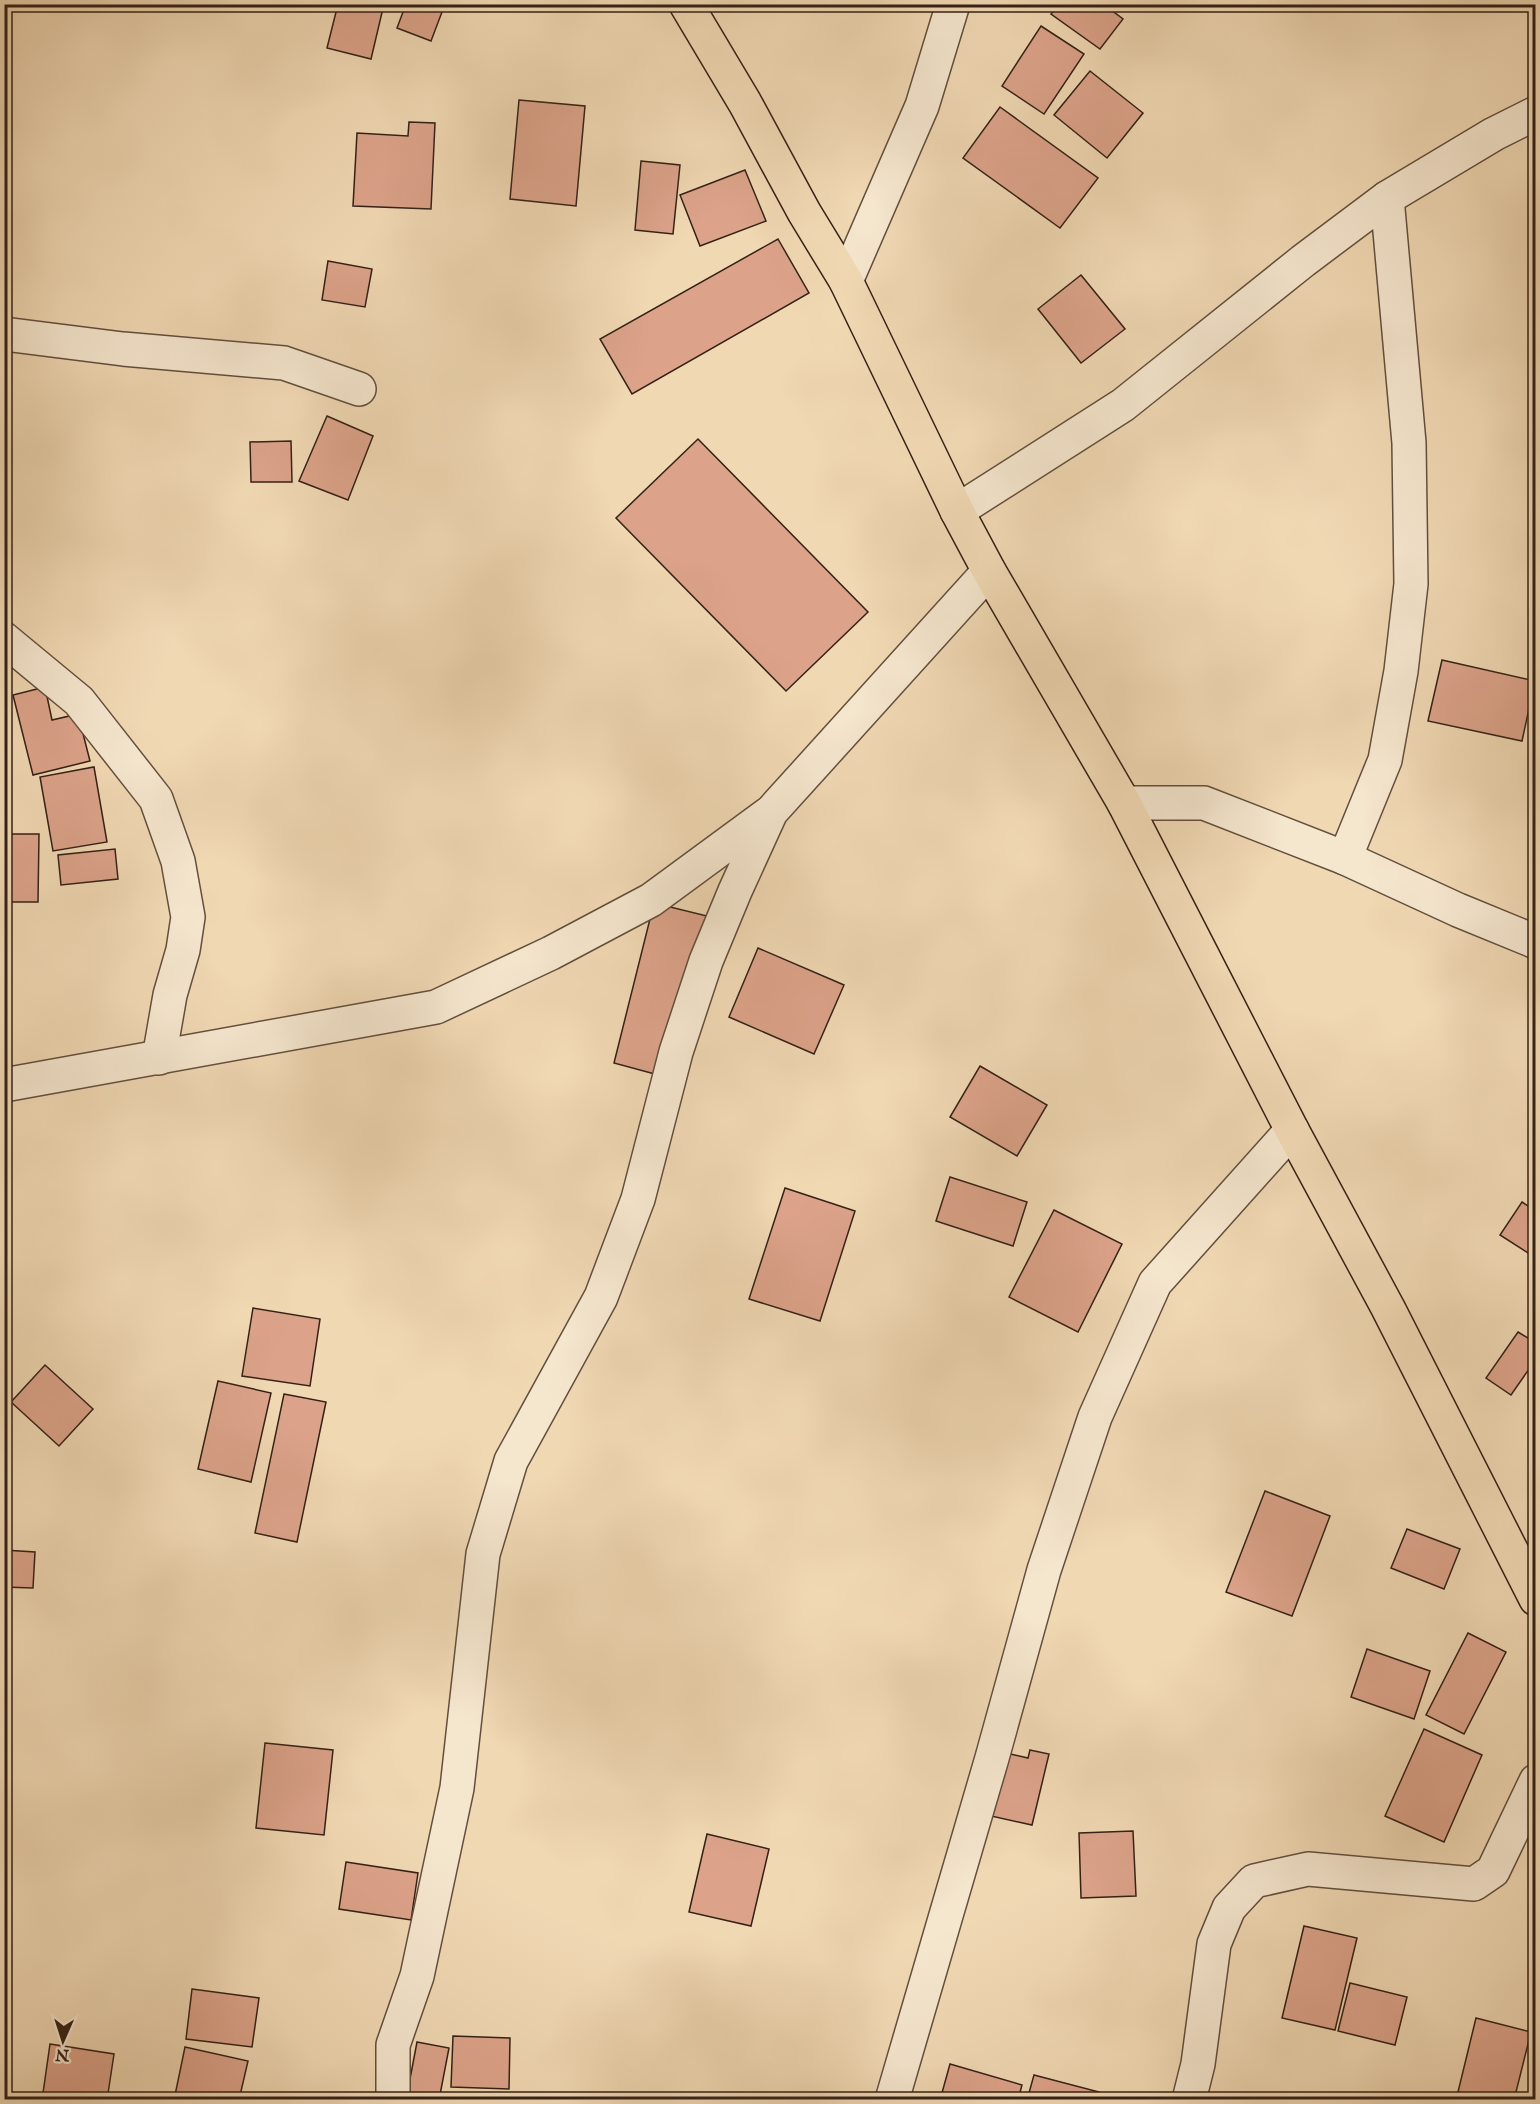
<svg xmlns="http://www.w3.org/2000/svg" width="1540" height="2104" viewBox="0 0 1540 2104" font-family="'IM FELL English',serif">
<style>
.building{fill:#dca38a;stroke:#342116;stroke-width:1.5}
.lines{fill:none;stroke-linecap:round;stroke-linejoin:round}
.minor-casing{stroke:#634f3d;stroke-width:36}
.major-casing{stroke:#342116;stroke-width:36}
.minor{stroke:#f5e6ce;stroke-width:33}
.major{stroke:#f0d8b3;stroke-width:33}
</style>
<rect width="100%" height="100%" fill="#f0d8b3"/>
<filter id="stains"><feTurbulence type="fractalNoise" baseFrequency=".00333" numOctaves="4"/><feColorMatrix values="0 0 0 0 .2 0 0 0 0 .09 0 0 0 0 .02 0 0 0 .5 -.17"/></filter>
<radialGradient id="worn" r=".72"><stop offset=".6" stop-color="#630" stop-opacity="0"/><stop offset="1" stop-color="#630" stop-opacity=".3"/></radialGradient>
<g class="building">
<path d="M 338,4 L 384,4 L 371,59 L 327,48 Z"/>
<path d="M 406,4 L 445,4 L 431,41 L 397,28 Z"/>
<path d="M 1058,4 L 1103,4 L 1123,19 L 1100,49 L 1051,14 Z"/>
<path d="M 1041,26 L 1084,54 L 1044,114 L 1002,86 Z"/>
<path d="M 1090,71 L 1143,113 L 1107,158 L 1054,115 Z"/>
<path d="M 519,100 L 585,106 L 576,206 L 510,199 Z"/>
<path d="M 1000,107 L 1098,178 L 1060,228 L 963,158 Z"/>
<path d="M 409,122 L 435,123 L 431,209 L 353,206 L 357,133 L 408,136 Z"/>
<path d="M 641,161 L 680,165 L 673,234 L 635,230 Z"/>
<path d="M 745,170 L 766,221 L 700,246 L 680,195 Z"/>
<path d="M 778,239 L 809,293 L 632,394 L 600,339 Z"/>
<path d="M 328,261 L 372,269 L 365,307 L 322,300 Z"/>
<path d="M 1081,275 L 1125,329 L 1081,363 L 1038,309 Z"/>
<path d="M 327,416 L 373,436 L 348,500 L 299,481 Z"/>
<path d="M 698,439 L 868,612 L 786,691 L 616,518 Z"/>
<path d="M 291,441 L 292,482 L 251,482 L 250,442 Z"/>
<path d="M 1442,660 L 1535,681 L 1522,741 L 1428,721 Z"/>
<path d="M 45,687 L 52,720 L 78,714 L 90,761 L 33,775 L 13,695 Z"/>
<path d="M 94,767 L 107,842 L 53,851 L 40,777 Z"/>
<path d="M 4,834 L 39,834 L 38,902 L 4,902 Z"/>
<path d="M 115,849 L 118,879 L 61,885 L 58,855 Z"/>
<path d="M 654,903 L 707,916 L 666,1077 L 614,1063 Z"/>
<path d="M 758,948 L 844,985 L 814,1054 L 729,1017 Z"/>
<path d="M 980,1066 L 1047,1105 L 1017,1156 L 950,1117 Z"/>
<path d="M 950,1177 L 1027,1202 L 1013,1246 L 936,1221 Z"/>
<path d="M 785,1188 L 855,1211 L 820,1321 L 749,1299 Z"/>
<path d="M 1522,1202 L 1536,1211 L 1536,1258 L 1500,1235 Z"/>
<path d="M 1054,1210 L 1122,1244 L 1078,1332 L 1009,1297 Z"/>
<path d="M 253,1308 L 320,1319 L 310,1386 L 242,1376 Z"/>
<path d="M 1518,1332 L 1536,1343 L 1536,1359 L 1511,1395 L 1486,1378 Z"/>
<path d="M 45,1365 L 93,1409 L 59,1446 L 11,1402 Z"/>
<path d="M 218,1381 L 271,1393 L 251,1482 L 198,1469 Z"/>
<path d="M 284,1394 L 326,1402 L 297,1542 L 255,1533 Z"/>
<path d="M 1265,1491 L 1330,1516 L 1292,1616 L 1226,1592 Z"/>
<path d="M 1407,1529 L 1460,1549 L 1444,1589 L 1391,1568 Z"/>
<path d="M 4,1550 L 35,1552 L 33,1588 L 4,1587 Z"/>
<path d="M 1468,1633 L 1506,1652 L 1464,1734 L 1426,1715 Z"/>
<path d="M 1367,1649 L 1430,1671 L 1414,1719 L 1351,1697 Z"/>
<path d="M 1424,1729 L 1482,1755 L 1444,1842 L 1385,1816 Z"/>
<path d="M 265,1743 L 333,1750 L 324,1835 L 256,1828 Z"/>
<path d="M 1030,1750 L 1049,1754 L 1032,1825 L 991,1816 L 1006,1753 L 1028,1758 Z"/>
<path d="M 1133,1831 L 1136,1896 L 1081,1898 L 1079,1833 Z"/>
<path d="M 707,1834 L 769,1849 L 751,1926 L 689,1912 Z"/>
<path d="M 1536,1860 L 1536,1875 L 1530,1871 Z"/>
<path d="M 346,1862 L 418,1873 L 411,1920 L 339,1909 Z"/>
<path d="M 1304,1926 L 1357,1938 L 1335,2030 L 1282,2018 Z"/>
<path d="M 1350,1983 L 1407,1997 L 1395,2045 L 1338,2031 Z"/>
<path d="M 192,1989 L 259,1998 L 252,2047 L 186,2039 Z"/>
<path d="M 1476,2018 L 1531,2032 L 1514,2100 L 1489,2100 L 1458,2092 Z"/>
<path d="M 453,2036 L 510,2038 L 509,2089 L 451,2087 Z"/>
<path d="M 417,2042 L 449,2048 L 439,2100 L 406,2100 Z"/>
<path d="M 50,2044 L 114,2054 L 107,2100 L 42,2100 Z"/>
<path d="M 185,2047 L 248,2061 L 239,2100 L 174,2100 Z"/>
<path d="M 950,2064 L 1022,2085 L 1018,2100 L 940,2100 Z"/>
<path d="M 1034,2075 L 1099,2092 L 1097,2100 L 1027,2100 Z"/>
</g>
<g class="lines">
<defs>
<g id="minor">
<path d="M 846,281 L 922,106 L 953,4"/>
<path d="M 4,334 L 123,349 L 284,363 L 359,389"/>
<path d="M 957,511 L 1123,405 L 1303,261 L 1387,198 L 1494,134 L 1536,113"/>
<path d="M 4,639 L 79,701 L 156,799 L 178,861 L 188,917 L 183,950 L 170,995 L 159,1058"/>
<path d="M 1124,803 L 1204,803 L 1345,858 L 1458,910 L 1536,942"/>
<path d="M 1345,858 L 1385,760 L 1401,671 L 1411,584 L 1409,443 L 1387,198"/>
<path d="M 4,1085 L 436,1007 L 551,953 L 651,900 L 768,814"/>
<path d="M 393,2100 L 393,2045 L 417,1976 L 457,1788 L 483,1554 L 511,1461 L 601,1297 L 638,1199 L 676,1052 L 706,961 L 735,891 L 771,812 L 989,571"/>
<path d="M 892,2100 L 992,1758 L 1044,1570 L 1095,1417 L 1155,1283 L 1292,1130"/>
<path d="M 1189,2100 L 1198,2064 L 1214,1944 L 1229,1908 L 1254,1881 L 1308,1869 L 1474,1884 L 1493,1871 L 1536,1781"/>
</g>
<path id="major" d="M 686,4 L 745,103 L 804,212 L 846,281 L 957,511 L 989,571 L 1124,803 L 1292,1130 L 1388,1308 L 1536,1599"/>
</defs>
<use href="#minor" class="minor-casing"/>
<use href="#major" class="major-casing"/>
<use href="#minor" class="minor"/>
<use href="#major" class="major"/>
</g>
<rect width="1540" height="2104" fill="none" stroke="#f0d8b3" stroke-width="24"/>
<rect x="6" y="6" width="1528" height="2092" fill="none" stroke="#342116" stroke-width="3"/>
<rect x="12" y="12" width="1516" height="2080" fill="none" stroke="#342116" stroke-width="1.5"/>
<g transform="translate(63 2041) rotate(183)" stroke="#f5e6ce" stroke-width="4.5" paint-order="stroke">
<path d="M0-4.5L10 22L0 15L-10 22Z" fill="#342116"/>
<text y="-9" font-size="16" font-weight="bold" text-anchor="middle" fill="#342116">N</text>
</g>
<rect width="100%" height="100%" filter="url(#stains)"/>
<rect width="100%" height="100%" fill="url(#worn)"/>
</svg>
